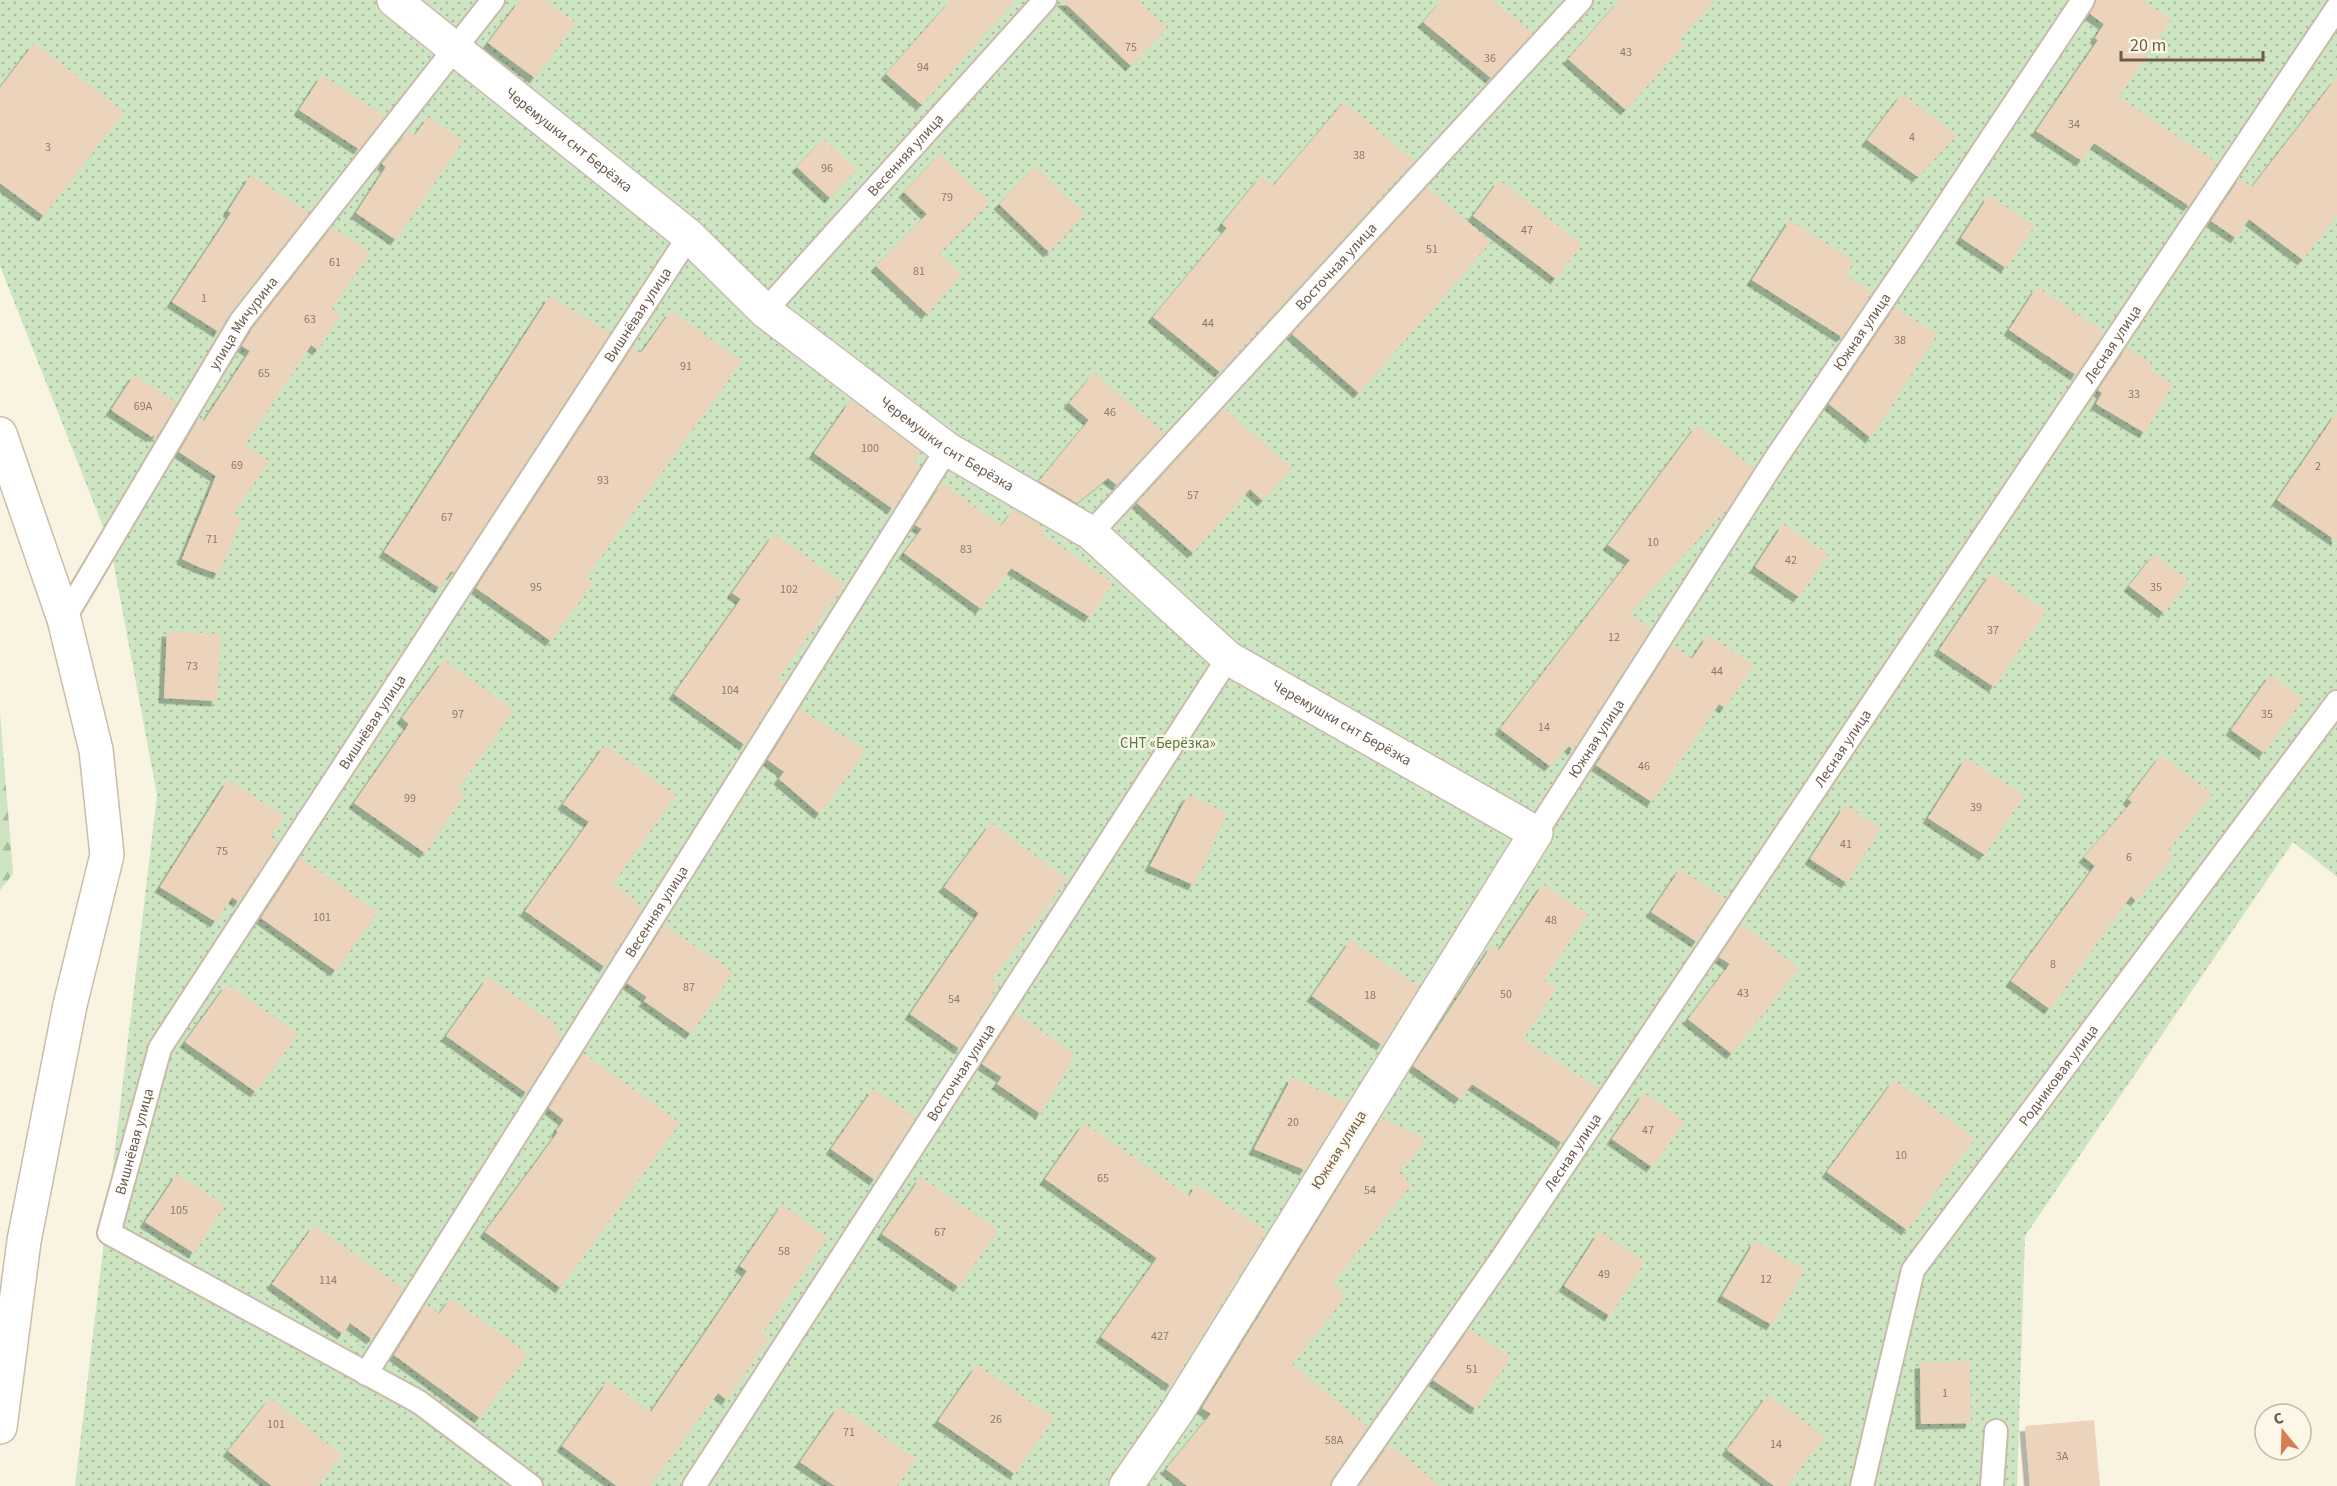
<svg xmlns="http://www.w3.org/2000/svg" width="2337" height="1486" viewBox="0 0 2337 1486" font-family="'Source Sans 3',sans-serif">
<style>
.forest{fill:url(#forest-firs)}
.garden{fill:url(#garden-dots)}
.building{fill:#ecd4bc;filter:url(#shadow)}
.lines{fill:none;stroke-linecap:round;stroke-linejoin:round}
.lane-casing{stroke:#c9bbaa;stroke-width:26}
.street-casing{stroke:#c9bbaa;stroke-width:36}
.secondary-casing{stroke:#ccbca9;stroke-width:36}
.lane{stroke:#fff;stroke-width:22}
.street{stroke:#fff;stroke-width:33}
.secondary{stroke:#fff;stroke-width:33}
.labels{text-anchor:middle;dominant-baseline:central;stroke-width:4.5;stroke-linejoin:round;paint-order:stroke}
.number-label{font-size:12px;fill:#8e7967}
.street-label{font-size:15px;fill:#6e5b4b;stroke:#fdf7e7}
.park-label{font-size:15px;fill:#527947;stroke:#fdf7e7}
</style>
<defs>
<pattern id="forest-firs" width="22" height="20" patternUnits="userSpaceOnUse" patternTransform="scale(1.5)"><rect width="22" height="20" fill="#cde5c2"/><path d="M5 1l3.5 6h-7zM16 11l3.5 6h-7z" fill="#abbda0"/></pattern>
<pattern id="garden-dots" width="8" height="8" patternUnits="userSpaceOnUse" patternTransform="scale(1.5)"><rect width="8" height="8" fill="#cde5c2"/><path d="M2 2h.1M6 6h.1" fill="none" stroke="#abbda0" stroke-width="1.8" stroke-linecap="round"/></pattern>
<filter id="shadow"><feDropShadow dx="-5.5" dy="5.5" stdDeviation="0" flood-color="#0004"/></filter>
</defs>
<rect width="100%" height="100%" fill="#f9f3e2"/>
<path class="forest" d="M 0,712 L 13,874 L 0,890 Z"/>
<path class="garden" d="M 0,0 L 2337,0 L 2337,877 L 2293,842 L 2025,1236 L 2017,1486 L 75,1486 L 157,795 L 110,544 L 0,266 Z"/>
<g class="building">
<path d="M 520,0 L 544,0 L 576,23 L 535,78 L 488,43 Z"/>
<path d="M 951,0 L 1015,0 L 922,105 L 886,74 Z"/>
<path d="M 1062,0 L 1138,0 L 1167,28 L 1131,66 Z"/>
<path d="M 1442,0 L 1493,0 L 1533,33 L 1491,78 L 1423,22 Z"/>
<path d="M 1620,0 L 1715,0 L 1679,40 L 1684,45 L 1626,110 L 1568,59 Z"/>
<path d="M 2096,0 L 2143,0 L 2171,19 L 2119,97 L 2217,163 L 2189,206 L 2094,143 L 2082,161 L 2036,131 L 2098,40 L 2095,38 L 2104,24 L 2090,14 Z"/>
<path d="M 34,43 L 124,112 L 44,216 L 0,183 L 0,88 Z"/>
<path d="M 322,75 L 385,116 L 359,149 L 299,110 Z"/>
<path d="M 2337,77 L 2337,215 L 2303,260 L 2249,219 L 2236,238 L 2211,221 L 2240,178 L 2252,187 Z"/>
<path d="M 1902,94 L 1957,135 L 1918,177 L 1867,140 Z"/>
<path d="M 1344,102 L 1414,161 L 1220,372 L 1153,317 L 1227,228 L 1222,224 L 1261,176 L 1273,186 Z"/>
<path d="M 428,117 L 463,141 L 396,240 L 356,213 L 386,167 L 382,164 L 408,131 L 415,135 Z"/>
<path d="M 823,139 L 857,170 L 830,198 L 797,167 Z"/>
<path d="M 940,154 L 990,202 L 939,254 L 962,275 L 927,314 L 876,266 L 927,214 L 904,192 Z"/>
<path d="M 1035,167 L 1085,214 L 1049,252 L 999,204 Z"/>
<path d="M 251,175 L 309,213 L 230,313 L 219,332 L 172,302 L 231,213 L 228,211 Z"/>
<path d="M 1499,180 L 1582,244 L 1556,279 L 1473,216 Z"/>
<path d="M 1427,187 L 1491,242 L 1359,393 L 1292,334 Z"/>
<path d="M 1989,195 L 2035,226 L 2006,268 L 1961,238 Z"/>
<path d="M 1790,220 L 1854,261 L 1846,275 L 1872,292 L 1842,337 L 1752,280 Z"/>
<path d="M 332,227 L 370,252 L 332,309 L 341,315 L 318,350 L 311,345 L 245,445 L 269,461 L 233,514 L 242,518 L 219,574 L 199,567 L 182,559 L 216,476 L 179,452 L 199,418 L 204,421 L 250,351 L 242,346 L 252,329 Z"/>
<path d="M 2037,287 L 2104,332 L 2076,375 L 2009,330 Z"/>
<path d="M 550,296 L 610,333 L 454,573 L 451,571 L 440,588 L 384,552 Z"/>
<path d="M 1895,307 L 1937,335 L 1871,438 L 1829,404 Z"/>
<path d="M 671,311 L 742,361 L 586,578 L 593,583 L 551,641 L 476,588 L 632,348 L 641,353 Z"/>
<path d="M 2127,347 L 2153,365 L 2150,370 L 2173,384 L 2145,433 L 2096,404 L 2102,393 L 2098,390 Z"/>
<path d="M 1094,373 L 1164,433 L 1117,485 L 1108,478 L 1077,503 L 1039,481 L 1089,420 L 1069,403 Z"/>
<path d="M 134,375 L 177,403 L 156,437 L 153,435 L 152,437 L 111,410 Z"/>
<path d="M 851,400 L 921,452 L 914,462 L 920,467 L 893,509 L 814,453 Z"/>
<path d="M 1224,408 L 1292,468 L 1263,501 L 1250,489 L 1193,553 L 1137,503 Z"/>
<path d="M 2337,412 L 2337,541 L 2277,500 Z"/>
<path d="M 1697,425 L 1754,468 L 1731,504 L 1630,613 L 1651,629 L 1573,750 L 1569,746 L 1550,766 L 1500,729 L 1630,560 L 1608,545 Z"/>
<path d="M 942,483 L 1001,526 L 1014,510 L 1046,529 L 1041,533 L 1113,583 L 1090,617 L 1011,568 L 981,609 L 904,553 L 922,529 L 915,525 Z"/>
<path d="M 1783,524 L 1828,554 L 1799,597 L 1755,567 Z"/>
<path d="M 774,534 L 845,584 L 778,679 L 784,683 L 745,745 L 674,694 L 741,599 L 732,593 Z"/>
<path d="M 2154,554 L 2189,581 L 2164,613 L 2129,586 Z"/>
<path d="M 1991,573 L 2046,611 L 1994,687 L 1939,650 Z"/>
<path d="M 167,631 L 221,634 L 217,701 L 164,698 Z"/>
<path d="M 1708,635 L 1754,665 L 1725,708 L 1719,704 L 1652,802 L 1596,765 L 1672,645 L 1692,659 Z"/>
<path d="M 444,660 L 514,710 L 459,788 L 466,793 L 425,853 L 354,803 L 409,724 L 402,718 Z"/>
<path d="M 2270,675 L 2303,699 L 2264,753 L 2231,730 Z"/>
<path d="M 799,709 L 866,750 L 820,814 L 779,779 L 784,772 L 768,760 Z"/>
<path d="M 605,745 L 676,795 L 613,884 L 638,902 L 636,906 L 642,910 L 605,967 L 525,911 L 589,822 L 563,804 Z"/>
<path d="M 2161,755 L 2212,794 L 2167,852 L 2174,857 L 2136,901 L 2131,896 L 2050,1009 L 2011,981 L 2095,866 L 2084,857 L 2132,802 L 2128,799 Z"/>
<path d="M 1966,758 L 2024,795 L 1985,855 L 1928,818 Z"/>
<path d="M 228,780 L 284,816 L 271,837 L 278,842 L 239,902 L 232,897 L 216,922 L 160,887 Z"/>
<path d="M 1188,795 L 1227,813 L 1194,885 L 1150,866 Z"/>
<path d="M 1845,805 L 1881,828 L 1847,883 L 1810,859 Z"/>
<path d="M 991,823 L 1067,879 L 992,980 L 999,984 L 991,996 L 993,997 L 960,1049 L 910,1014 L 979,913 L 944,887 Z"/>
<path d="M 300,858 L 378,912 L 336,971 L 261,918 Z"/>
<path d="M 1680,869 L 1725,899 L 1697,942 L 1651,912 Z"/>
<path d="M 1543,884 L 1588,914 L 1544,980 L 1557,988 L 1523,1039 L 1599,1089 L 1562,1143 L 1472,1084 L 1460,1099 L 1413,1066 L 1492,945 L 1499,950 Z"/>
<path d="M 1741,924 L 1799,968 L 1732,1054 L 1688,1019 L 1730,964 L 1719,957 Z"/>
<path d="M 664,925 L 733,972 L 691,1034 L 644,1001 L 647,997 L 627,983 Z"/>
<path d="M 1351,940 L 1419,987 L 1382,1045 L 1312,996 Z"/>
<path d="M 488,977 L 559,1027 L 555,1033 L 562,1037 L 527,1093 L 446,1036 Z"/>
<path d="M 227,984 L 298,1034 L 256,1092 L 185,1042 Z"/>
<path d="M 1015,1013 L 1075,1054 L 1041,1114 L 997,1084 L 1002,1077 L 982,1064 Z"/>
<path d="M 583,1053 L 680,1123 L 561,1288 L 485,1232 L 558,1132 L 556,1131 L 564,1120 L 549,1108 Z"/>
<path d="M 1292,1077 L 1347,1103 L 1305,1170 L 1254,1149 Z"/>
<path d="M 1894,1080 L 1975,1138 L 1907,1230 L 1827,1172 Z"/>
<path d="M 873,1089 L 916,1117 L 875,1180 L 831,1149 Z"/>
<path d="M 1644,1093 L 1685,1122 L 1652,1167 L 1612,1139 Z"/>
<path d="M 1381,1118 L 1427,1139 L 1399,1173 L 1412,1184 L 1333,1283 L 1347,1295 L 1292,1364 L 1368,1427 L 1332,1478 L 1330,1486 L 1187,1486 L 1166,1469 L 1211,1414 L 1202,1408 Z"/>
<path d="M 1084,1123 L 1189,1196 L 1197,1184 L 1266,1232 L 1171,1386 L 1101,1337 L 1157,1258 L 1045,1179 Z"/>
<path d="M 177,1174 L 225,1205 L 194,1253 L 145,1222 Z"/>
<path d="M 921,1177 L 998,1230 L 959,1287 L 882,1234 Z"/>
<path d="M 782,1205 L 828,1237 L 762,1334 L 769,1338 L 727,1400 L 718,1393 L 650,1486 L 617,1486 L 562,1446 L 608,1381 L 651,1412 L 747,1271 L 740,1266 Z"/>
<path d="M 314,1225 L 404,1289 L 372,1339 L 350,1323 L 343,1334 L 272,1284 Z"/>
<path d="M 1599,1232 L 1645,1262 L 1610,1316 L 1564,1286 Z"/>
<path d="M 1755,1241 L 1805,1270 L 1772,1325 L 1722,1296 Z"/>
<path d="M 451,1298 L 528,1354 L 480,1418 L 394,1355 L 426,1304 L 439,1314 Z"/>
<path d="M 1469,1329 L 1511,1357 L 1476,1409 L 1433,1380 Z"/>
<path d="M 1970,1361 L 1971,1423 L 1921,1424 L 1920,1363 Z"/>
<path d="M 977,1365 L 1054,1418 L 1015,1474 L 938,1421 Z"/>
<path d="M 1768,1395 L 1825,1437 L 1787,1486 L 1774,1486 L 1727,1450 Z"/>
<path d="M 270,1398 L 342,1455 L 317,1486 L 272,1486 L 228,1451 Z"/>
<path d="M 839,1406 L 916,1459 L 897,1486 L 835,1486 L 800,1462 Z"/>
<path d="M 2094,1420 L 2100,1486 L 2030,1486 L 2025,1426 Z"/>
<path d="M 1389,1444 L 1440,1486 L 1359,1486 Z"/>
</g>
<g class="lines">
<defs>
<g id="lane">
<path id="s1" d="M 765,311 L 1045,0"/>
<path id="s2" d="M 1091,533 L 1581,0"/>
<path id="s3" d="M 64,619 L 241,321 L 493,0"/>
<path id="s4" d="M 1536,833 L 1776,458 L 1920,246 L 2083,0"/>
<path id="s5" d="M 366,1374 L 947,449"/>
<path id="s6" d="M 531,1486 L 419,1402 L 109,1233 L 160,1048 L 689,236"/>
<path id="s7" d="M 694,1486 L 1228,658"/>
<path id="s8" d="M 1343,1486 L 1500,1261 L 2337,8"/>
<path id="s9" d="M 1862,1486 L 1913,1270 L 2337,702"/>
<path d="M 1992,1486 L 1996,1431"/>
</g>
<g id="street">
<path id="s10" d="M 394,0 L 689,236 L 765,311 L 947,449 L 1091,533 L 1228,658 L 1536,833 L 1177,1412 L 1126,1486"/>
</g>
<path id="secondary" d="M 0,434 L 64,619 L 96,750 L 107,855 L 70,1005 L 24,1241 L 0,1427"/>
</defs>
<use href="#lane" class="lane-casing"/>
<use href="#street" class="street-casing"/>
<use href="#secondary" class="secondary-casing"/>
<use href="#lane" class="lane"/>
<use href="#street" class="street"/>
<use href="#secondary" class="secondary"/>
</g>
<g class="labels">
<g class="number-label">
<text x="1131" y="47">75</text>
<text x="1626" y="52">43</text>
<text x="1490" y="58">36</text>
<text x="923" y="67">94</text>
<text x="2074" y="124">34</text>
<text x="1912" y="137">4</text>
<text x="48" y="147">3</text>
<text x="1359" y="155">38</text>
<text x="827" y="168">96</text>
<text x="947" y="197">79</text>
<text x="1527" y="230">47</text>
<text x="1432" y="249">51</text>
<text x="335" y="262">61</text>
<text x="919" y="271">81</text>
<text x="204" y="298">1</text>
<text x="310" y="319">63</text>
<text x="1208" y="323">44</text>
<text x="1900" y="340">38</text>
<text x="686" y="366">91</text>
<text x="264" y="373">65</text>
<text x="2134" y="394">33</text>
<text x="143" y="406">69А</text>
<text x="1110" y="412">46</text>
<text x="870" y="448">100</text>
<text x="237" y="465">69</text>
<text x="2318" y="466">2</text>
<text x="603" y="480">93</text>
<text x="1193" y="495">57</text>
<text x="447" y="517">67</text>
<text x="212" y="539">71</text>
<text x="1653" y="542">10</text>
<text x="966" y="549">83</text>
<text x="1791" y="560">42</text>
<text x="536" y="587">95</text>
<text x="2156" y="587">35</text>
<text x="789" y="589">102</text>
<text x="1993" y="630">37</text>
<text x="1614" y="637">12</text>
<text x="192" y="666">73</text>
<text x="1717" y="671">44</text>
<text x="730" y="690">104</text>
<text x="458" y="714">97</text>
<text x="2267" y="714">35</text>
<text x="1544" y="727">14</text>
<text x="1644" y="766">46</text>
<text x="410" y="798">99</text>
<text x="1976" y="807">39</text>
<text x="1846" y="844">41</text>
<text x="222" y="851">75</text>
<text x="2129" y="857">6</text>
<text x="322" y="917">101</text>
<text x="1551" y="920">48</text>
<text x="2053" y="964">8</text>
<text x="689" y="987">87</text>
<text x="1743" y="993">43</text>
<text x="1506" y="994">50</text>
<text x="1370" y="995">18</text>
<text x="954" y="999">54</text>
<text x="1293" y="1122">20</text>
<text x="1648" y="1130">47</text>
<text x="1901" y="1155">10</text>
<text x="1103" y="1178">65</text>
<text x="1370" y="1190">54</text>
<text x="179" y="1210">105</text>
<text x="940" y="1232">67</text>
<text x="784" y="1251">58</text>
<text x="1604" y="1274">49</text>
<text x="1766" y="1279">12</text>
<text x="328" y="1280">114</text>
<text x="1160" y="1336">427</text>
<text x="1472" y="1369">51</text>
<text x="1945" y="1393">1</text>
<text x="996" y="1419">26</text>
<text x="276" y="1424">101</text>
<text x="849" y="1432">71</text>
<text x="1334" y="1440">58А</text>
<text x="1776" y="1444">14</text>
<text x="2062" y="1456">3А</text>
</g>
<g class="street-label">
<text stroke="none"><textPath href="#s10" startOffset="224">Черемушки снт Берёзка</textPath></text>
<text stroke="none"><textPath href="#s1" startOffset="210">Весенняя улица</textPath></text>
<text stroke="none"><textPath href="#s2" startOffset="362">Восточная улица</textPath></text>
<text stroke="none"><textPath href="#s6" startOffset="1560">Вишнёвая улица</textPath></text>
<text stroke="none"><textPath href="#s3" startOffset="346">улица Мичурина</textPath></text>
<text stroke="none"><textPath href="#s4" startOffset="598">Южная улица</textPath></text>
<text stroke="none"><textPath href="#s8" startOffset="1377">Лесная улица</textPath></text>
<text stroke="none"><textPath href="#s10" startOffset="710">Черемушки снт Берёзка</textPath></text>
<text stroke="none"><textPath href="#s6" startOffset="1074">Вишнёвая улица</textPath></text>
<text stroke="none"><textPath href="#s10" startOffset="1196">Черемушки снт Берёзка</textPath></text>
<text stroke="none"><textPath href="#s4" startOffset="112">Южная улица</textPath></text>
<text stroke="none"><textPath href="#s8" startOffset="891">Лесная улица</textPath></text>
<text stroke="none"><textPath href="#s5" startOffset="546">Весенняя улица</textPath></text>
<text stroke="none"><textPath href="#s7" startOffset="492">Восточная улица</textPath></text>
<text stroke="none"><textPath href="#s9" startOffset="465">Родниковая улица</textPath></text>
<text stroke="none"><textPath href="#s6" startOffset="588">Вишнёвая улица</textPath></text>
<text transform="translate(1339 1150) rotate(-58)">Южная улица</text>
<text stroke="none"><textPath href="#s8" startOffset="405">Лесная улица</textPath></text>
</g>
<g class="park-label">
<text x="1168" y="743">СНТ «Берёзка»</text>
</g>
</g>
<g transform="translate(2283 1432) rotate(341)"><circle r="28" fill="#fdf7e7" stroke="#c4b9a9" stroke-width="1.5"/>
<path d="M0-4.5L10 22L0 15L-10 22Z" fill="#d87d52"/>
<text y="-9" font-size="16" font-weight="bold" text-anchor="middle" fill="#6e5b4b">С</text>
</g>
<path d="M2121 51v9h142v-9" fill="none" stroke="#6e5b4b" stroke-width="3"/>
<text x="2130" y="51" font-size="18" fill="#6e5b4b" stroke="#fdf7e7" stroke-width="4.5" paint-order="stroke">20 m</text>
</svg>
